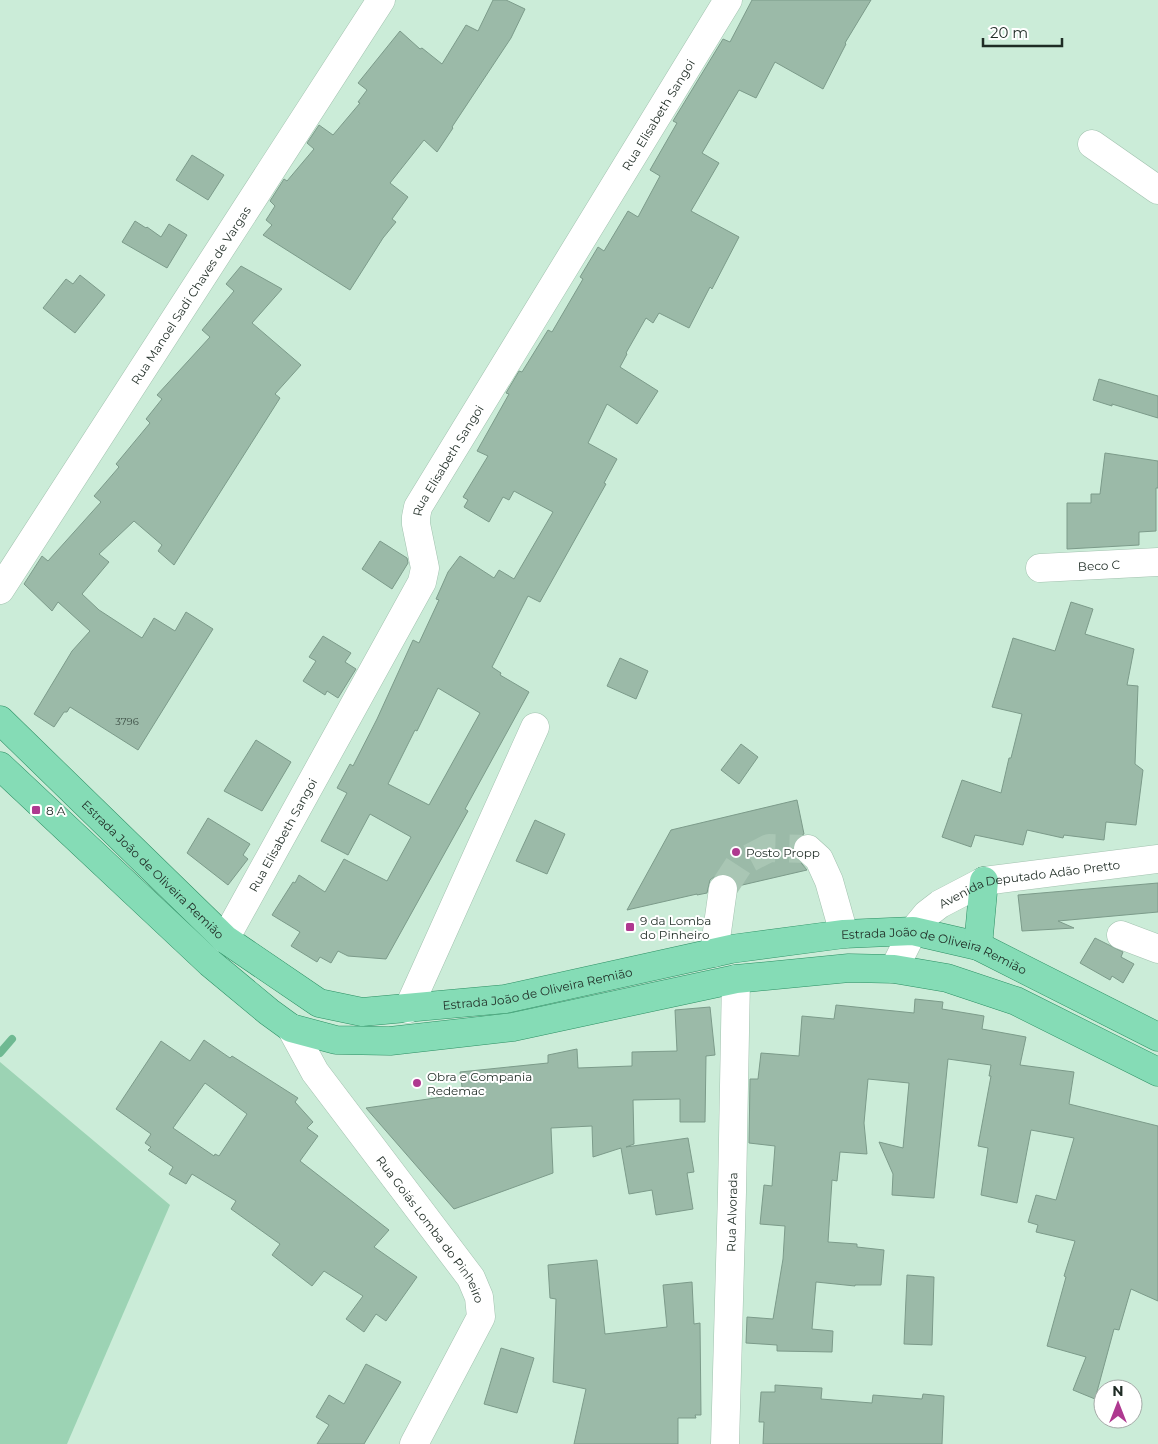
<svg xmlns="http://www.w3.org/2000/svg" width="1158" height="1444" viewBox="0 0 1158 1444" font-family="Montserrat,sans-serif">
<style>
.green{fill:#9cd3b4}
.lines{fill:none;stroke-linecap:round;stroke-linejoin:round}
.stream{stroke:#6fb992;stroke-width:8}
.building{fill:#9bbaa8;stroke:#7c9b8a;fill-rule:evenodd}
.minor-tunnel{stroke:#a9c6b4;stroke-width:28;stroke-dasharray:28 14;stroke-linecap:butt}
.minor-casing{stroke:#a2c2af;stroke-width:29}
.major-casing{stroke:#2d8f64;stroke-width:29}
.minor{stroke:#fff;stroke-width:28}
.major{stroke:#85dcb6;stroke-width:28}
.poi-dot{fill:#af3990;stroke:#fff;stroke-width:2}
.labels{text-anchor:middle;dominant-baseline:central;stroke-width:4;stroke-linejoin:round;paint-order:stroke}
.number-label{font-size:10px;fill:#3e5046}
.street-label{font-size:12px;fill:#1f2c25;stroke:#fff}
.poi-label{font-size:12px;fill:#1f2c25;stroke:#fff;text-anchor:start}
</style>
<rect width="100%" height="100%" fill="#cbecd8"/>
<path class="green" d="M 0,1062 L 170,1205 L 67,1444 L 0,1444 Z"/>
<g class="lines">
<path class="stream" d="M 0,1053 L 12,1039"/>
</g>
<g class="building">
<path d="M 493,0 L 506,0 L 525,9 L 511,38 L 452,127 L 453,128 L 437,152 L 424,140 L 390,183 L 408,197 L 392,219 L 396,222 L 383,238 L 350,290 L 263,235 L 272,225 L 266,220 L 275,206 L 270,201 L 284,179 L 287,181 L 314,149 L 307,143 L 319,125 L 333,135 L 360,103 L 358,102 L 367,90 L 358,83 L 400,31 L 420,49 L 422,48 L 442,64 L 466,25 L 478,31 Z"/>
<path d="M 752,0 L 871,0 L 845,43 L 846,44 L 823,89 L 775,62 L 756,98 L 739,90 L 702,153 L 719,163 L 691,211 L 739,237 L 712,289 L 710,287 L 689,328 L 659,313 L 653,323 L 646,318 L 626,353 L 627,354 L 620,367 L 658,391 L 637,424 L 607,404 L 588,443 L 617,459 L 604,483 L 606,484 L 540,602 L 528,596 L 492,667 L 501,673 L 500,675 L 529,692 L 465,809 L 468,811 L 386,959 L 348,956 L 338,951 L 331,963 L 320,957 L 317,962 L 291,946 L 300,932 L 272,915 L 293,882 L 295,883 L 299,875 L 325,892 L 344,859 L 387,881 L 411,837 L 370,814 L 348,855 L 321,841 L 347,793 L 337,788 L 350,764 L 353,766 L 377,719 L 413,640 L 419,643 L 439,600 L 436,599 L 448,572 L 460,556 L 494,578 L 499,570 L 514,579 L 553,512 L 514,491 L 509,500 L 503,497 L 489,522 L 464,507 L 468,500 L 463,497 L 488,456 L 477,451 L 509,394 L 506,393 L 519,371 L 522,372 L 548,330 L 552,332 L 583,279 L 580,277 L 598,247 L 604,251 L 628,211 L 638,217 L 660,176 L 650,170 L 677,123 L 673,121 L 723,39 L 730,42 ZM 438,688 L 480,713 L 429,805 L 388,784 L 415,730 L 417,731 Z"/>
<path d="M 192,155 L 224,175 L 208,200 L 176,180 Z"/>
<path d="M 135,221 L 146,228 L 147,227 L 161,237 L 169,224 L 187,235 L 167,268 L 122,242 Z"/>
<path d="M 241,266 L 282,289 L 252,323 L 301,365 L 275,394 L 280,398 L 174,565 L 158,551 L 162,545 L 134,521 L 99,554 L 109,562 L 82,594 L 99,610 L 142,638 L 154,618 L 175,631 L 186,612 L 213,629 L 138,750 L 70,707 L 67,712 L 64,712 L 54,727 L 34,714 L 72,651 L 90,631 L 58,602 L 52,611 L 24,584 L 42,556 L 48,561 L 101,502 L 94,496 L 119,467 L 116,464 L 150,423 L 146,419 L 162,399 L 157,395 L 210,337 L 202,330 L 234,291 L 226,284 Z"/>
<path d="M 80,275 L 105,295 L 75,333 L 43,308 L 66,279 L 73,284 Z"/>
<path d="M 1099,379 L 1158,396 L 1158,418 L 1112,404 L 1112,406 L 1093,400 Z"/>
<path d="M 1105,453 L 1158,461 L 1158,488 L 1156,488 L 1156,531 L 1139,532 L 1139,545 L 1067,549 L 1067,503 L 1091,503 L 1091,494 L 1100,494 Z"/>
<path d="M 380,541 L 407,558 L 408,563 L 392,589 L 362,569 Z"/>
<path d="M 1071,602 L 1093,609 L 1085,634 L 1134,649 L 1127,685 L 1138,686 L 1135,764 L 1143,770 L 1136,825 L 1106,822 L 1104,840 L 1064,835 L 1063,838 L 1027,830 L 1023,845 L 975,835 L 971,847 L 942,837 L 962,780 L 1001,793 L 1009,758 L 1011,758 L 1022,714 L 992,707 L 1013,638 L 1055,651 Z"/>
<path d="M 323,636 L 351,653 L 345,662 L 356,669 L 338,698 L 327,691 L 325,695 L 303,681 L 316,661 L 309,657 Z"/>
<path d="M 620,658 L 648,671 L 636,699 L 607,686 Z"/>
<path d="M 256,740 L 291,762 L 262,811 L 224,791 Z"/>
<path d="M 741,744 L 758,757 L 739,784 L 721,770 Z"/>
<path d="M 797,800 L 804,834 L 796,839 L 793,846 L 793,853 L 807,870 L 738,886 L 732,876 L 725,874 L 718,874 L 710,880 L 707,893 L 697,895 L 697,894 L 627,910 L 671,830 Z"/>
<path d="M 208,818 L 250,844 L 243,855 L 248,859 L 228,885 L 187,853 Z"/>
<path d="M 535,820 L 565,834 L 547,874 L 516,861 Z"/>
<path d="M 1158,883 L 1158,912 L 1058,921 L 1074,928 L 1022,931 L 1018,895 Z"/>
<path d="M 1095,938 L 1123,952 L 1121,957 L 1134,964 L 1123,983 L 1112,976 L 1110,980 L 1080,963 Z"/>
<path d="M 915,999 L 943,1002 L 942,1009 L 984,1016 L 982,1029 L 1026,1037 L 1020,1065 L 1074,1072 L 1069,1104 L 1158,1126 L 1158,1301 L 1131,1289 L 1119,1330 L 1114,1329 L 1095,1399 L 1073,1390 L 1086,1357 L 1047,1346 L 1066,1277 L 1064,1276 L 1075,1241 L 1036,1232 L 1038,1225 L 1028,1222 L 1036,1195 L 1056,1200 L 1074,1138 L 1031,1130 L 1017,1203 L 981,1195 L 988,1148 L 978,1146 L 991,1076 L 989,1076 L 991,1065 L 948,1059 L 934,1198 L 892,1195 L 893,1174 L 879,1142 L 903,1148 L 909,1083 L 868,1079 L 864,1123 L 867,1154 L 840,1152 L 837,1181 L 832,1180 L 828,1242 L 857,1244 L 857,1247 L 884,1250 L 881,1285 L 855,1285 L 855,1286 L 816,1282 L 812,1329 L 833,1331 L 832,1352 L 777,1351 L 777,1345 L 746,1343 L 747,1317 L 773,1319 L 783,1259 L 785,1226 L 760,1224 L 764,1185 L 772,1186 L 775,1146 L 749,1143 L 750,1079 L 758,1079 L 761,1053 L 799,1056 L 802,1016 L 834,1019 L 836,1005 L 914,1013 Z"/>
<path d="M 710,1007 L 715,1055 L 706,1056 L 705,1122 L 680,1122 L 680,1099 L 633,1100 L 634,1144 L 626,1147 L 688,1138 L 694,1172 L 687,1173 L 693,1209 L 656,1215 L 652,1190 L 629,1194 L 621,1148 L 593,1157 L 592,1126 L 551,1128 L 553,1173 L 454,1209 L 366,1108 L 463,1094 L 460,1072 L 548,1063 L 548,1055 L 577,1049 L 578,1068 L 632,1066 L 632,1052 L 677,1051 L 675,1010 Z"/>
<path d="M 204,1040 L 230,1058 L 232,1056 L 298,1098 L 295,1102 L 313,1122 L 307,1128 L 318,1136 L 300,1161 L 389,1230 L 374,1247 L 417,1277 L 386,1321 L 376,1314 L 364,1332 L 346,1319 L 363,1296 L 324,1271 L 312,1286 L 272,1255 L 280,1244 L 231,1209 L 236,1201 L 192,1174 L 186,1184 L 169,1174 L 173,1167 L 148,1150 L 151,1147 L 145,1143 L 151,1134 L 116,1109 L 161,1041 L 190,1061 ZM 205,1083 L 247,1114 L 219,1156 L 215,1154 L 214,1156 L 173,1128 Z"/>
<path d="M 597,1260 L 605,1334 L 667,1327 L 663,1285 L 692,1282 L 694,1324 L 700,1323 L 701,1415 L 695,1415 L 696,1418 L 678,1418 L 678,1444 L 574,1444 L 586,1389 L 553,1382 L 556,1299 L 550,1298 L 548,1265 Z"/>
<path d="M 907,1275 L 934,1277 L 932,1345 L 904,1344 Z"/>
<path d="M 501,1348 L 534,1358 L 517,1413 L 484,1404 Z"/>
<path d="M 366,1364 L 401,1382 L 364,1444 L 317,1444 L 329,1425 L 316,1417 L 329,1395 L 344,1404 Z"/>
<path d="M 775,1385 L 822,1388 L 821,1399 L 872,1403 L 873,1395 L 922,1399 L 923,1394 L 944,1396 L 942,1444 L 763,1444 L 764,1422 L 759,1422 L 761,1392 L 775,1392 Z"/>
</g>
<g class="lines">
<path class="minor-tunnel" d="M 723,889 L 740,863 L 769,848 L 808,849"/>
<defs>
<g id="minor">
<path d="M 1092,144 L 1158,190"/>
<path id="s1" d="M 1040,568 L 1158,562"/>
<path id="s2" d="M 0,590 L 381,0"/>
<path d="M 808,849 L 819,859 L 829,881 L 844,934"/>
<path d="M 1121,935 L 1158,949"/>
<path id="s3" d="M 225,939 L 422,582 L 425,568 L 416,524 L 416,517 L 418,507 L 728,0"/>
<path d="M 714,953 L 723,889"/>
<path id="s4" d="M 894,969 L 913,931 L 927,914 L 940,904 L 984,881 L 1158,859"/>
<path d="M 408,1009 L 535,727"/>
<path id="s5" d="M 291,1028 L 315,1072 L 471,1278 L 479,1297 L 481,1317 L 414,1444"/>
<path id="s6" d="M 725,1444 L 732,1192 L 736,979"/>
</g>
<g id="major">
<path id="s7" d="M 0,720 L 225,939 L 319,1003 L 362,1012 L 505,999 L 731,949 L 844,934 L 913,931 L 978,946 L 1158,1037"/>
<path d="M 0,766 L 210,963 L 269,1012 L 291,1028 L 336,1040 L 390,1041 L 513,1027 L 736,979 L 849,968 L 894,969 L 947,978 L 1016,1001 L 1158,1072"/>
<path d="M 978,946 L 984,881"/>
</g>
</defs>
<use href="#minor" class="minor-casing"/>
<use href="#major" class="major-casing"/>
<use href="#minor" class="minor"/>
<use href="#major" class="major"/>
</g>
<g class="poi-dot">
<rect x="31" y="805" width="10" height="10" rx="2.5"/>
<circle cx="736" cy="852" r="5"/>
<rect x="625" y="922" width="10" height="10" rx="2.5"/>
<circle cx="417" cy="1083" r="5"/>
</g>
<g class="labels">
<g class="number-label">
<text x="127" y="721">3796</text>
</g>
<g class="street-label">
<text stroke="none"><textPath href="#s3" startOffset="944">Rua Elisabeth Sangoi</textPath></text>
<text stroke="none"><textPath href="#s2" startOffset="351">Rua Manoel Sadi Chaves de Vargas</textPath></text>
<text stroke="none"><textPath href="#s3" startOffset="539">Rua Elisabeth Sangoi</textPath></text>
<text stroke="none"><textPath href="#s1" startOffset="59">Beco C</textPath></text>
<text stroke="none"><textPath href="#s3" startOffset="119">Rua Elisabeth Sangoi</textPath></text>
<text stroke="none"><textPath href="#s7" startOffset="214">Estrada João de Oliveira Remião</textPath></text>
<text stroke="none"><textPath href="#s4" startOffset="174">Avenida Deputado Adão Pretto</textPath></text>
<text stroke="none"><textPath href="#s7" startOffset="1054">Estrada João de Oliveira Remião</textPath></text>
<text stroke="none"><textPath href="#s7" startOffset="649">Estrada João de Oliveira Remião</textPath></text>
<text stroke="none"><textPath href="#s6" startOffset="232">Rua Alvorada</textPath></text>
<text stroke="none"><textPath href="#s5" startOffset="246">Rua Goiás Lomba do Pinheiro</textPath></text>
</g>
<g class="poi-label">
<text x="46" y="810">8 A</text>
<text x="746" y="852">Posto Propp</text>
<text x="640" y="920">9 da Lomba<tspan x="640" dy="14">do Pinheiro</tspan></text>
<text x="427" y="1076">Obra e Compania<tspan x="427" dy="14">Redemac</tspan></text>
</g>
</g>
<g transform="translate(1118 1404)"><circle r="24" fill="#ffffff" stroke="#a5aba8"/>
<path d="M0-4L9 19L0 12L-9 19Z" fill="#af3990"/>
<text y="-8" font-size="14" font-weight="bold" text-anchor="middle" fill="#1f2c25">N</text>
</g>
<path d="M983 38v8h79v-8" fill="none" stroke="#1f2c25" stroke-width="2.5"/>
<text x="990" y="38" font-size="15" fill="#1f2c25" stroke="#ffffff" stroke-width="4" paint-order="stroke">20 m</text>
</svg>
